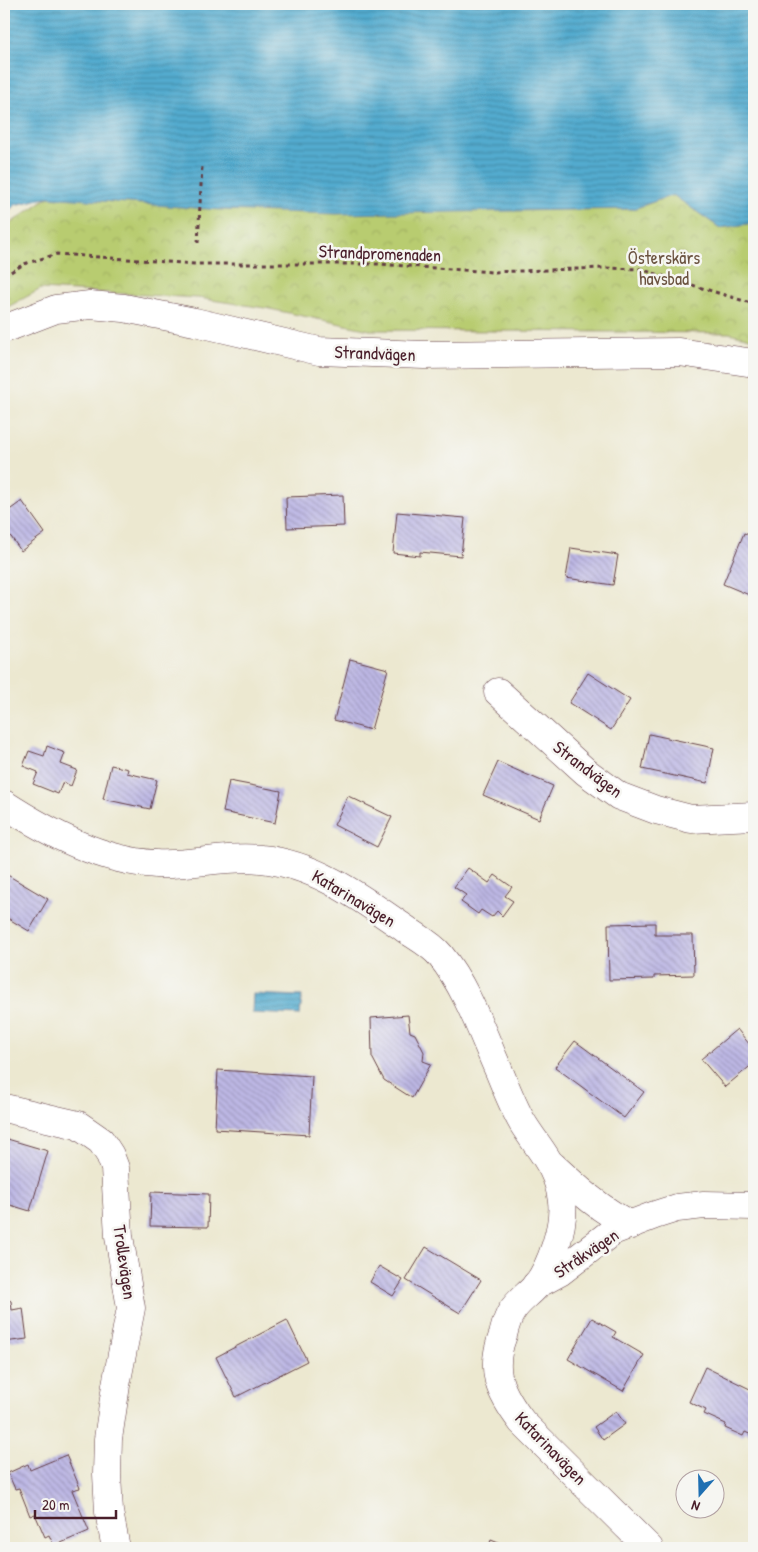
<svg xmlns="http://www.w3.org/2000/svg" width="758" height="1552" viewBox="0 0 758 1552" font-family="'Patrick Hand',sans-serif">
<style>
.park{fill:url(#park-crowns);stroke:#81764e}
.water{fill:url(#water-rules);stroke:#4e657d}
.building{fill:url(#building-back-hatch)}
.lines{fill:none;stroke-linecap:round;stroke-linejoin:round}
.street-casing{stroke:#623d44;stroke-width:29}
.path{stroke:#623d44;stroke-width:3;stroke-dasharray:4 4;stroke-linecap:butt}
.street{stroke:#fff;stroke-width:28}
.labels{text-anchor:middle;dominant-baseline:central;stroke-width:5;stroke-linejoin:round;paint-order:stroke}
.street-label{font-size:18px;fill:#4a1f2b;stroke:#f6f6f2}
.park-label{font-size:18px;fill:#6b5340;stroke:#f6f6f2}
</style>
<defs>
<pattern id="park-crowns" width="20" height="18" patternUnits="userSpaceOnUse" patternTransform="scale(1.25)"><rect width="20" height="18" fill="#b8cc70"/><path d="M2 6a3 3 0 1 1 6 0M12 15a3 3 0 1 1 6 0" fill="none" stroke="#a0af61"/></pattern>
<pattern id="water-rules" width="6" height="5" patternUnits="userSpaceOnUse" patternTransform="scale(1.25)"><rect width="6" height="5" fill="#52abcf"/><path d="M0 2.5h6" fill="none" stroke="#468ba8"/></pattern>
<pattern id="building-back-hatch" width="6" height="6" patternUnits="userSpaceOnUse" patternTransform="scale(1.25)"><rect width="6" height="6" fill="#bdb8e5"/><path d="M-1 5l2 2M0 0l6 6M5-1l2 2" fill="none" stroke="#9c95ba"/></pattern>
</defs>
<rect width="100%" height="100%" fill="#f6f6f2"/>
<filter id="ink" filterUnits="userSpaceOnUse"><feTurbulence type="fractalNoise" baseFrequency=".02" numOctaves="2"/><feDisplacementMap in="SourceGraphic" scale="10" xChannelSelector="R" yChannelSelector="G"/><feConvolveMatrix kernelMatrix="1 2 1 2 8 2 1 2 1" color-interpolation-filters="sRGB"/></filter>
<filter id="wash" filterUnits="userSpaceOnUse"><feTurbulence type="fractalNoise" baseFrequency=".0096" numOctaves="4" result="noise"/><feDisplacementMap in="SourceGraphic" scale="20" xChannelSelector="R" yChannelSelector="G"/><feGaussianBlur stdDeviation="1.12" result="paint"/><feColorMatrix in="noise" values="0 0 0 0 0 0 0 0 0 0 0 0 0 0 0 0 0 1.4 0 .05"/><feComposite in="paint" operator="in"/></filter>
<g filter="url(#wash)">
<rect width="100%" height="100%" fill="#ece8d0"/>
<path class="park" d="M 673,195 L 720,228 L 754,223 L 754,339 L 729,333 L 370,330 L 265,308 L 198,298 L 41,289 L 4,309 L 4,228 L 48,197 L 633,209 Z"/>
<g class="water">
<path d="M 4,4 L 754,4 L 754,223 L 720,228 L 673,195 L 633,209 L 336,214 L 221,210 L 48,197 L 15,205 L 4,216 Z"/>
<path d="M 253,994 L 302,996 L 300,1015 L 252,1013 Z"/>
</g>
<g id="blocks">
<g class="building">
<path d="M 343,495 L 344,526 L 287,528 L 286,497 Z"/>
<path d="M 22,501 L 45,533 L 21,551 L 4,527 L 4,514 Z"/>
<path d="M 397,512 L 465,518 L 461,556 L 420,552 L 420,556 L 393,553 Z"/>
<path d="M 744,533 L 754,537 L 754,597 L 723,584 Z"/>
<path d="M 571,548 L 618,555 L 613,585 L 566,578 Z"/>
<path d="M 350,659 L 388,669 L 371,730 L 334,720 Z"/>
<path d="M 588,673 L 630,700 L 611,730 L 569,703 Z"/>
<path d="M 649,734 L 714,748 L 707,783 L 642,769 Z"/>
<path d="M 47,746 L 65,753 L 61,764 L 77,770 L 71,786 L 63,782 L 58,794 L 33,784 L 38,772 L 23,766 L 29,751 L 44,756 Z"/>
<path d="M 498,762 L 553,786 L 539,819 L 483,795 Z"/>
<path d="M 111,765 L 128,769 L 127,773 L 157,780 L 150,809 L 103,799 Z"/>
<path d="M 229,781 L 281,791 L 275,823 L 223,812 Z"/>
<path d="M 348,796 L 392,817 L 377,847 L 334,825 Z"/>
<path d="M 468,868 L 489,883 L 495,875 L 512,887 L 505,896 L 513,901 L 502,916 L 497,911 L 492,917 L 481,910 L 478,914 L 461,902 L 466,895 L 454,887 Z"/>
<path d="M 4,873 L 48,899 L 29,931 L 4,916 Z"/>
<path d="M 655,923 L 655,935 L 693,935 L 694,975 L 654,976 L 654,979 L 609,980 L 608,924 Z"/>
<path d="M 408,1015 L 410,1032 L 415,1034 L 424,1052 L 423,1061 L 431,1064 L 412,1098 L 384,1080 L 372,1057 L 371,1018 Z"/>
<path d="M 737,1029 L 754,1050 L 754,1063 L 725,1087 L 701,1059 Z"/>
<path d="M 575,1041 L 644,1092 L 624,1118 L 555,1067 Z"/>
<path d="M 218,1070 L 312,1076 L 309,1135 L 215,1129 Z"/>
<path d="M 4,1138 L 48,1151 L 30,1211 L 4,1203 Z"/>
<path d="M 151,1192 L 209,1194 L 208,1227 L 150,1226 Z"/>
<path d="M 426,1247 L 481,1280 L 460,1313 L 406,1280 Z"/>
<path d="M 379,1266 L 403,1280 L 393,1296 L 370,1282 Z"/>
<path d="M 4,1297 L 11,1301 L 12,1310 L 23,1308 L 27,1339 L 4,1342 Z"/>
<path d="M 592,1318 L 616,1332 L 613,1337 L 644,1355 L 623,1391 L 568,1359 Z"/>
<path d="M 287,1320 L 307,1361 L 236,1397 L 216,1357 Z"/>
<path d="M 705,1367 L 754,1391 L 754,1436 L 745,1432 L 743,1436 L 725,1428 L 726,1424 L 704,1414 L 706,1410 L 689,1402 Z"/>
<path d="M 616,1411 L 625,1424 L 603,1440 L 594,1427 Z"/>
<path d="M 66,1455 L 80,1488 L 72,1490 L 89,1531 L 54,1546 L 49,1535 L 45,1537 L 35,1514 L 30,1516 L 19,1488 L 15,1489 L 8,1473 L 28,1464 L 30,1470 Z"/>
<path d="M 491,1540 L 511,1548 L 488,1548 Z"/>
</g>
</g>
</g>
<g filter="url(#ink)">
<use href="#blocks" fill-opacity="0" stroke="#623d44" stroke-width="1"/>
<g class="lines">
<defs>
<g id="street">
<path d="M 4,329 L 56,309 L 90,305 L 124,308 L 195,322 L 319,351 L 424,355 L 679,352 L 754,363"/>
<path d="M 498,692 L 586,772 L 619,796 L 656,810 L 691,819 L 754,816"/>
<path d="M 4,804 C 49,833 101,861 156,864 C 192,866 226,855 261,859 C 316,864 361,898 404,928 C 415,936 431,944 440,955 C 467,988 482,1033 499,1071 C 506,1088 513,1106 522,1122 C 539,1150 558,1166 562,1201 C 565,1225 551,1267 536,1286 C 528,1295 518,1301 512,1311 C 507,1318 505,1327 503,1335 C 489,1371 500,1393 522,1422 L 649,1548"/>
<path d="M 4,1108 L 78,1125 L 101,1141 L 110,1155 L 115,1168 L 119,1236 L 131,1308 L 116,1385 L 108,1439 L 107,1474 L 109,1512 L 116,1548"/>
<path d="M 553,1166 C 578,1189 600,1210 631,1225"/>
<path d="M 536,1285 L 560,1272 L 613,1231 L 655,1215 L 677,1208 L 704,1205 L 754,1206"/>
</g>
</defs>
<use href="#street" class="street-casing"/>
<g class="path">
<path d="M 198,243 L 202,166"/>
<path d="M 4,276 L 24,264 L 57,254 L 195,264 L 378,264 L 492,272 L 604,268 L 640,269 L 754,304"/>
</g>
<use href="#street" class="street"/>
</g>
</g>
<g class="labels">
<g class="street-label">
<text transform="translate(380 253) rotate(2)">Strandpromenaden</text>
<text transform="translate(375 353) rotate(2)">Strandvägen</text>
<text transform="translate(588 769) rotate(37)">Strandvägen</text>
<text transform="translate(354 898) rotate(31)">Katarinavägen</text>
<text transform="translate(586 1253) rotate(-34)">Stråkvägen</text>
<text transform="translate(125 1262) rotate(82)">Trollevägen</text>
<text transform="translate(551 1448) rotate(46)">Katarinavägen</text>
</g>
<g class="park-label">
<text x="664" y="257">Österskärs<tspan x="664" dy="21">havsbad</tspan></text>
</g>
</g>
<rect width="758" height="1552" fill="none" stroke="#f6f6f2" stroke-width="20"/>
<g transform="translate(700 1494) rotate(200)"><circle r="24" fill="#f6f6f2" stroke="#b1a0a2"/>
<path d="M0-4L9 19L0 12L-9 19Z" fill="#1f6fb2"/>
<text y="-8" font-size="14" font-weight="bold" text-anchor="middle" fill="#4a1f2b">N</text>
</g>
<path d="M35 1510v8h81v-8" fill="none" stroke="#4a1f2b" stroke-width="2.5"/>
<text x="42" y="1510" font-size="15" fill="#4a1f2b" stroke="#f6f6f2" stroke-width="4" paint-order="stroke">20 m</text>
</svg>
